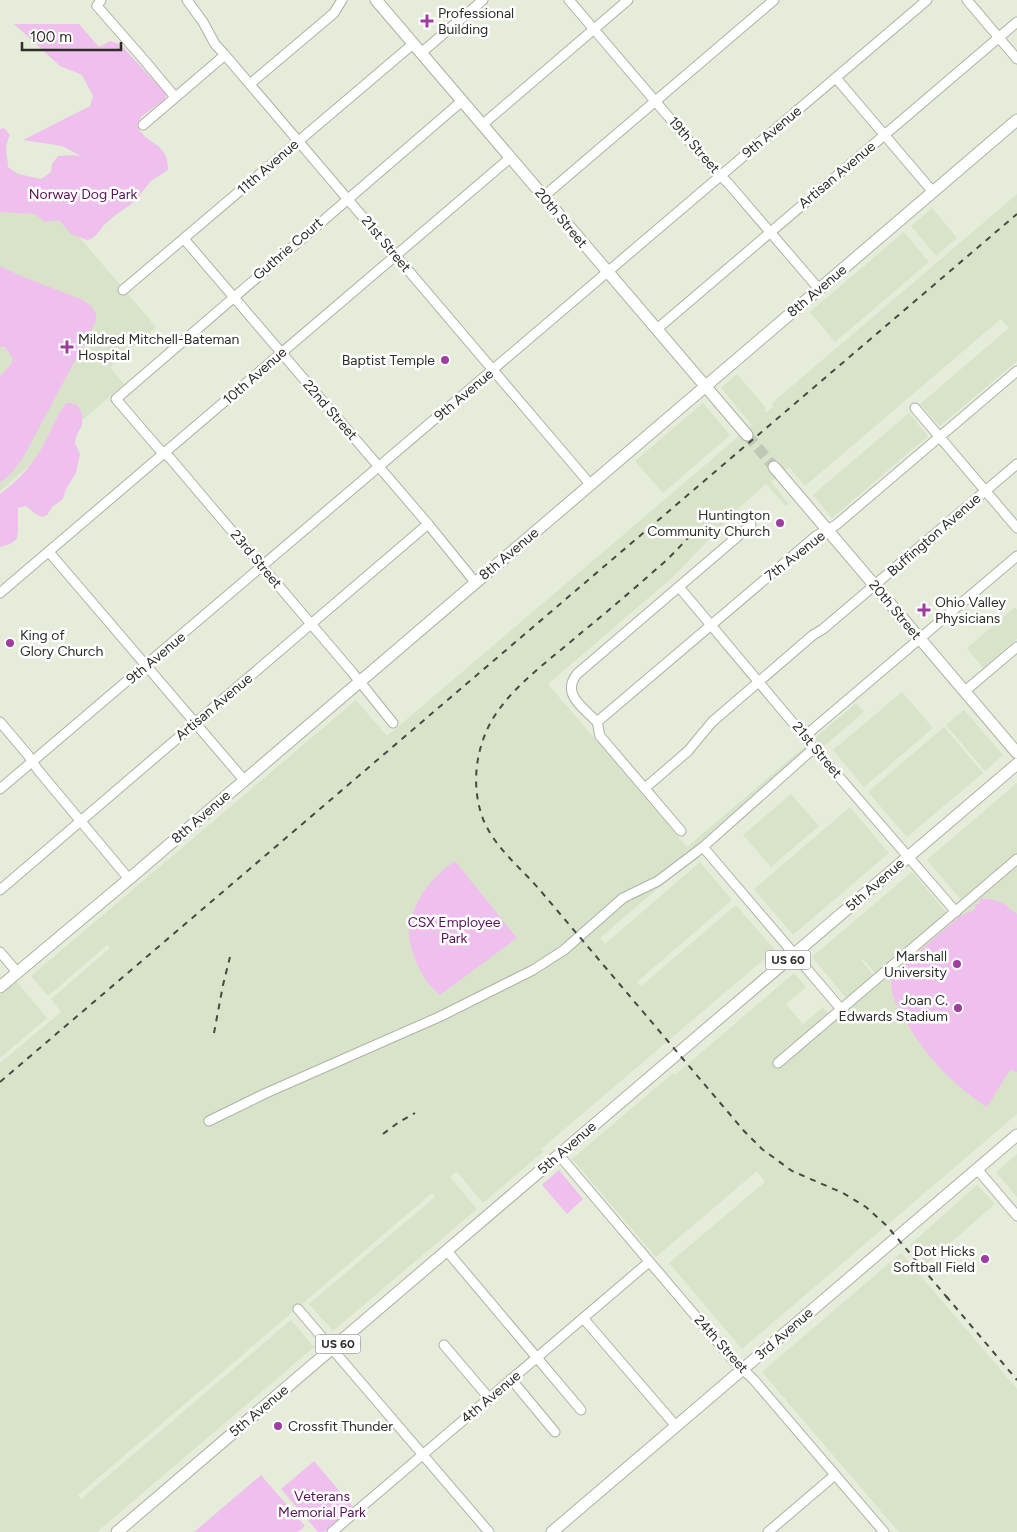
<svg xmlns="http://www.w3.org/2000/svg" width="1017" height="1532" viewBox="0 0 1017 1532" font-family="Figtree,sans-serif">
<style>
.built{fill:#d9e3ca}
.green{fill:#efc0ee}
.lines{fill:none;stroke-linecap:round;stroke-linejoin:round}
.major-tunnel{stroke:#c0c7b6;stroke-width:11;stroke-dasharray:11 5.5;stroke-linecap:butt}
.minor-casing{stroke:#abb3a1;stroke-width:11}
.major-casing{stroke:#abb3a1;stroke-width:13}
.minor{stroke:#fff;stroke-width:9}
.major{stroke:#fff;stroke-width:11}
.rail{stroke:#464a41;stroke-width:2;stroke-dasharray:6 6;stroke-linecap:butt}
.poi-dot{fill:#9f3ba1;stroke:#fff;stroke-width:2}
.labels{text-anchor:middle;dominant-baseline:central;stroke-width:5;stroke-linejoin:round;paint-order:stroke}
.shield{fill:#fff;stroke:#6b6d68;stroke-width:1}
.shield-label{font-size:12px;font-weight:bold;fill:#2c2f28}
.poi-label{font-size:14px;fill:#2c2f28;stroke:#fff;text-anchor:start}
.street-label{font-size:14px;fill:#2c2f28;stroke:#fff}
.park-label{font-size:14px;fill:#58115a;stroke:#fff}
</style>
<rect width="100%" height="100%" fill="#e5edda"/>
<g class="built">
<path d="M 39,190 L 156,327 L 110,367 L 124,384 L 0,491 L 0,200 Z"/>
<path d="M 1017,194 L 1017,361 L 940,426 L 920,404 L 1009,328 L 1001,319 L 805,486 L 789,467 L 771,482 L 789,504 L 786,506 L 766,484 L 742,505 L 674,576 L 548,684 L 687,847 L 856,703 L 864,712 L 600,938 L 605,944 L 700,862 L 732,900 L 637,982 L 641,986 L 736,905 L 775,950 L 541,1149 L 543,1152 L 483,1203 L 457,1172 L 450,1177 L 477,1209 L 333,1331 L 309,1304 L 435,1197 L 432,1193 L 78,1495 L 81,1499 L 291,1320 L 314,1347 L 97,1532 L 0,1532 L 0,1063 L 61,1012 L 51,999 L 110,948 L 107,945 L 48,996 L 31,976 L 356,700 L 387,736 L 752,425 L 721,388 L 737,374 L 766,408 L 764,410 L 766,412 L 773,407 L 772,403 Z"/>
<path d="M 932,208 L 957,238 L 936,256 L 911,226 Z"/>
<path d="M 904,232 L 929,262 L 835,342 L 810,312 Z"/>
<path d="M 703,403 L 730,435 L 663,493 L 635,461 Z"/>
<path d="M 909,413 L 928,436 L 832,518 L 813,495 Z"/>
<path d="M 1015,607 L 1017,610 L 1017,639 L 983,668 L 967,648 Z"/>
<path d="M 902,692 L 933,728 L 864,787 L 833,750 Z"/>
<path d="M 964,710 L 1003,755 L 985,771 L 946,725 Z"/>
<path d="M 944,727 L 983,773 L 907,837 L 868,792 Z"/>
<path d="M 1017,783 L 1017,854 L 962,901 L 927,860 Z"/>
<path d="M 791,794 L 819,826 L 771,867 L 743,835 Z"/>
<path d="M 850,807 L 889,853 L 793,935 L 754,889 Z"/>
<path d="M 1017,862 L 1017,1114 L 742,1349 L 669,1263 L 765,1182 L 757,1171 L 656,1257 L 572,1159 L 673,1073 L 675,1075 L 794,973 L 806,987 L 786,1004 L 803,1024 L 823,1007 L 829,1014 Z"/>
<path d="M 912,872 L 947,913 L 876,974 L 863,959 L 861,960 L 874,976 L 847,999 L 812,957 Z"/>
<path d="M 15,980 L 47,1018 L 0,1058 L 0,996 Z"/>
<path d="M 1017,1154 L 1017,1197 L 996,1172 Z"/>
<path d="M 977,1185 L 995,1204 L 926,1264 L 910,1245 Z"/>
<path d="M 901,1253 L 1017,1389 L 1017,1532 L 899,1532 L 762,1372 Z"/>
</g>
<g class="green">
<path d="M 14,24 L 79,24 L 99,47 L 110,41 L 120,44 L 166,94 L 165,99 L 141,117 L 137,125 C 144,145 169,141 168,170 L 151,181 L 134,202 L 113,217 L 104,225 L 97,234 L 91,239 L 87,240 L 71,234 L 59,220 L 45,222 L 35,214 L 0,212 L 0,129 L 4,128 L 10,135 C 3,150 8,153 8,167 L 18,174 L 41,179 L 51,172 L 52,164 L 58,156 L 70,155 L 81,156 L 62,146 L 23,140 L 90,106 L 93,96 L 82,75 L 60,66 Z"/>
<path d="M 0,266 L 21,276 L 83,300 L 93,308 L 96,314 L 96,321 L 23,458 C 16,467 10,477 0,482 L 0,376 L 11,364 L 13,358 L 5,347 L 0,347 Z"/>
<path d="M 66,403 L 71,403 L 77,405 L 82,413 L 82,426 L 77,434 L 75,443 L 80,454 L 76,473 L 66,489 L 63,499 L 52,507 L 47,515 L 42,517 L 37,515 L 26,506 L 18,508 L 18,531 L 17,539 L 10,544 L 0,547 L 0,494 C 15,483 30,468 40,451 C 49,435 55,418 66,403 Z"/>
<path d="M 455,861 L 517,938 L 440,995 C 426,983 421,974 414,956 C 412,950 409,941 409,934 C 408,930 410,926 411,922 C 416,896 433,876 455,861 Z"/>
<path d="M 980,899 C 990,898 999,901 1008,906 L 1007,907 L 1017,914 L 1017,1072 L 1010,1070 L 987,1107 C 947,1081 916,1046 896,1002 L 895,1002 C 892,993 890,984 892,973 L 896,974 L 898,969 L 902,971 L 907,963 L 913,957 L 960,916 L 976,909 L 975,904 L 980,904 Z"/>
<path d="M 559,1170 L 583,1199 L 567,1214 L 542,1185 Z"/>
<path d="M 314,1461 L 353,1507 L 324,1532 L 318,1532 L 281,1489 Z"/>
<path d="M 261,1475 L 305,1526 L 298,1532 L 194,1532 Z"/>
</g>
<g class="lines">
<path class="major-tunnel" d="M 747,435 L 774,467"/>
<defs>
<g id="minor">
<path d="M 101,0 L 97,6 L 145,61 L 175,97"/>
<path d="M 187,0 L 203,22 L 215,44 L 225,55 L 590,484"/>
<path d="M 569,0 L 713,169 L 728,183 L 819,289"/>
<path d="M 967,0 L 1017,59"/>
<path d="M 421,53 L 483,0"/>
<path d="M 836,78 L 933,192"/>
<path d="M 250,84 L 334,13 L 342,0"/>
<path d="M 143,125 L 225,55"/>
<path d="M 482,125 L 628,0"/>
<path d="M 543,197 L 774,0"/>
<path d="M 184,239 L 428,524 L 475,582"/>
<path d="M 123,290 L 413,44"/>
<path d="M 657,329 L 1017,22"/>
<path d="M 915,408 L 1017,528"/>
<path d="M 49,552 L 244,780"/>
<path d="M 679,587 L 814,748 L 956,912"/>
<path d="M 0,593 L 510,158"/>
<path d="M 965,691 L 1017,647"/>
<path d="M 0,722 L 28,755 L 38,770 L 129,879"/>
<path d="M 597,722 L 816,536 L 836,525 L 1017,371"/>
<path d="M 393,723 L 352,672 L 214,510 L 170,458 L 159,449 L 116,399 L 462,101"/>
<path d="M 805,736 L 1017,556"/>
<path d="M 645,788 L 688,751 L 712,722 L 813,635 L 823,629 L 1017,464"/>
<path d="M 0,789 L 927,0"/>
<path d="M 681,831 L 600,736 C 598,731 599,724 596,721 C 583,707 561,694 577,674 L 751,525"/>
<path d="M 703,847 L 841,1009"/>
<path d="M 0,890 L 428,524"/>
<path d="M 0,952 L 17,972"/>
<path d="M 778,1063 L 1017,859"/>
<path d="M 209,1121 L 264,1094 L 439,1017 L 533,970 L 564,950 L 623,898 L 658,881 L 703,847 L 814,748"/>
<path d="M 559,1155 L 732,1359 L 754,1380 L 884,1532"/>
<path d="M 977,1169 L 1017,1216"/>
<path d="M 447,1251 L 581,1410"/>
<path d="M 298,1309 L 489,1532"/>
<path d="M 583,1318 L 676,1426"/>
<path d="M 444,1345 L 489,1398"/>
<path d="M 511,1379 L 555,1432"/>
<path d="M 332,1532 L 649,1262"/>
<path d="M 768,1532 L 835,1475"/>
</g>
<g id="major">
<path d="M 376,0 L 747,435"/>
<path d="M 774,467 L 1017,753"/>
<path d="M 0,987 L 129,879 L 1017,120"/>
<path d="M 117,1532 L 1017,764"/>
<path d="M 552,1532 L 1017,1135"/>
</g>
</defs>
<use href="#minor" class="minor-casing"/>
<use href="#major" class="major-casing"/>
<use href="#minor" class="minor"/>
<use href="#major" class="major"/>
<g class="rail">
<path d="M 699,527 C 686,539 675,553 661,565 C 635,588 608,611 581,633 C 551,659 512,686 492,720 C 475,750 471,787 483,819 C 495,848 519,866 539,889 L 744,1131 L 762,1149 L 792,1171 L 843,1193 L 866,1207 L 887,1226 L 950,1301"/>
<path d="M 214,1033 L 223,985 L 230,957"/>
<path d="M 0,1082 L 1017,214"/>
<path d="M 383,1134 L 399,1122 L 415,1113"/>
<path d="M 946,1296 L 1017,1380"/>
</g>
</g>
<g class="poi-dot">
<path d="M424.5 13.5h5v5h5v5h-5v5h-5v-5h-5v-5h5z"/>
<path d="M64.5 339.5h5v5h5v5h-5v5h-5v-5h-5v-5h5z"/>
<circle cx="445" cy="360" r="5"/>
<circle cx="780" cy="523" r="5"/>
<path d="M921.5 602.5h5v5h5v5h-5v5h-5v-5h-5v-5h5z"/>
<circle cx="10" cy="643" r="5"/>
<circle cx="957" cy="964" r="5"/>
<circle cx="958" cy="1008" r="5"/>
<circle cx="985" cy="1259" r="5"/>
<circle cx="278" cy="1426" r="5"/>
</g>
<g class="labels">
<g class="shield">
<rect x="765.5" y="950.5" width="45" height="19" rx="4"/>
<rect x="315.5" y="1334.5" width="45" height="19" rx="4"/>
</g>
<g class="shield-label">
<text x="788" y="960">US 60</text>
<text x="338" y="1344">US 60</text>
</g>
<g class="poi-label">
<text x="438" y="13">Professional<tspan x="438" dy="16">Building</tspan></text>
<text x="78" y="339">Mildred Mitchell-Bateman<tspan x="78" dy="16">Hospital</tspan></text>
<text x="435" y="360" text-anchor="end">Baptist Temple</text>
<text x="770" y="515" text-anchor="end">Huntington<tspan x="770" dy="16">Community Church</tspan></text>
<text x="935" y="602">Ohio Valley<tspan x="935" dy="16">Physicians</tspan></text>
<text x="20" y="635">King of<tspan x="20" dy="16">Glory Church</tspan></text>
<text x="947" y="956" text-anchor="end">Marshall<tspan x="947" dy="16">University</tspan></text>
<text x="948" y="1000" text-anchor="end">Joan C.<tspan x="948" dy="16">Edwards Stadium</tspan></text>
<text x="975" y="1251" text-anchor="end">Dot Hicks<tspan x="975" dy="16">Softball Field</tspan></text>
<text x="288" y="1426">Crossfit Thunder</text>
</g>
<g class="street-label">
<text transform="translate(772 132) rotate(-40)">9th Avenue</text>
<text transform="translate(694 145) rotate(49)">19th Street</text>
<text transform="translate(268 167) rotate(-41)">11th Avenue</text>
<text transform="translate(837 175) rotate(-40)">Artisan Avenue</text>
<text transform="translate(561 218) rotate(50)">20th Street</text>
<text transform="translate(386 244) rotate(50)">21st Street</text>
<text transform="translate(288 249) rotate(-41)">Guthrie Court</text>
<text transform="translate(817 291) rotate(-40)">8th Avenue</text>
<text transform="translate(255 376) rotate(-41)">10th Avenue</text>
<text transform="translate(464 395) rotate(-40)">9th Avenue</text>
<text transform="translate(330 410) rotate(49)">22nd Street</text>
<text transform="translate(934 535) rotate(-41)">Buffington Avenue</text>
<text transform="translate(509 554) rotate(-40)">8th Avenue</text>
<text transform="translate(795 556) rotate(-38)">7th Avenue</text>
<text transform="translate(256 559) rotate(50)">23rd Street</text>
<text transform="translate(895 610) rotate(50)">20th Street</text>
<text transform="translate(156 658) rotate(-40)">9th Avenue</text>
<text transform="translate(214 707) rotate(-40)">Artisan Avenue</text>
<text transform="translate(817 750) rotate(50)">21st Street</text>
<text transform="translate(201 817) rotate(-41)">8th Avenue</text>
<text transform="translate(875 885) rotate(-41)">5th Avenue</text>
<text transform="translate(567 1148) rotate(-41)">5th Avenue</text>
<text transform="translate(784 1334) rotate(-41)">3rd Avenue</text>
<text transform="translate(721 1344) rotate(48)">24th Street</text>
<text transform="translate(491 1397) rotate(-40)">4th Avenue</text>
<text transform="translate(259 1411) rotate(-40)">5th Avenue</text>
</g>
<g class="park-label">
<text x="83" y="194">Norway Dog Park</text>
<text x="454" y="922">CSX Employee<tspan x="454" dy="16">Park</tspan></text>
<text x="322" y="1496">Veterans<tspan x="322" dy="16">Memorial Park</tspan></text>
</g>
</g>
<path d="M22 42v8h99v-8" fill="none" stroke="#2c2f28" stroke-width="2.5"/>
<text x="30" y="42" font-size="15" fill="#2c2f28" stroke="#ffffff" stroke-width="4" paint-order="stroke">100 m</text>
</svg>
